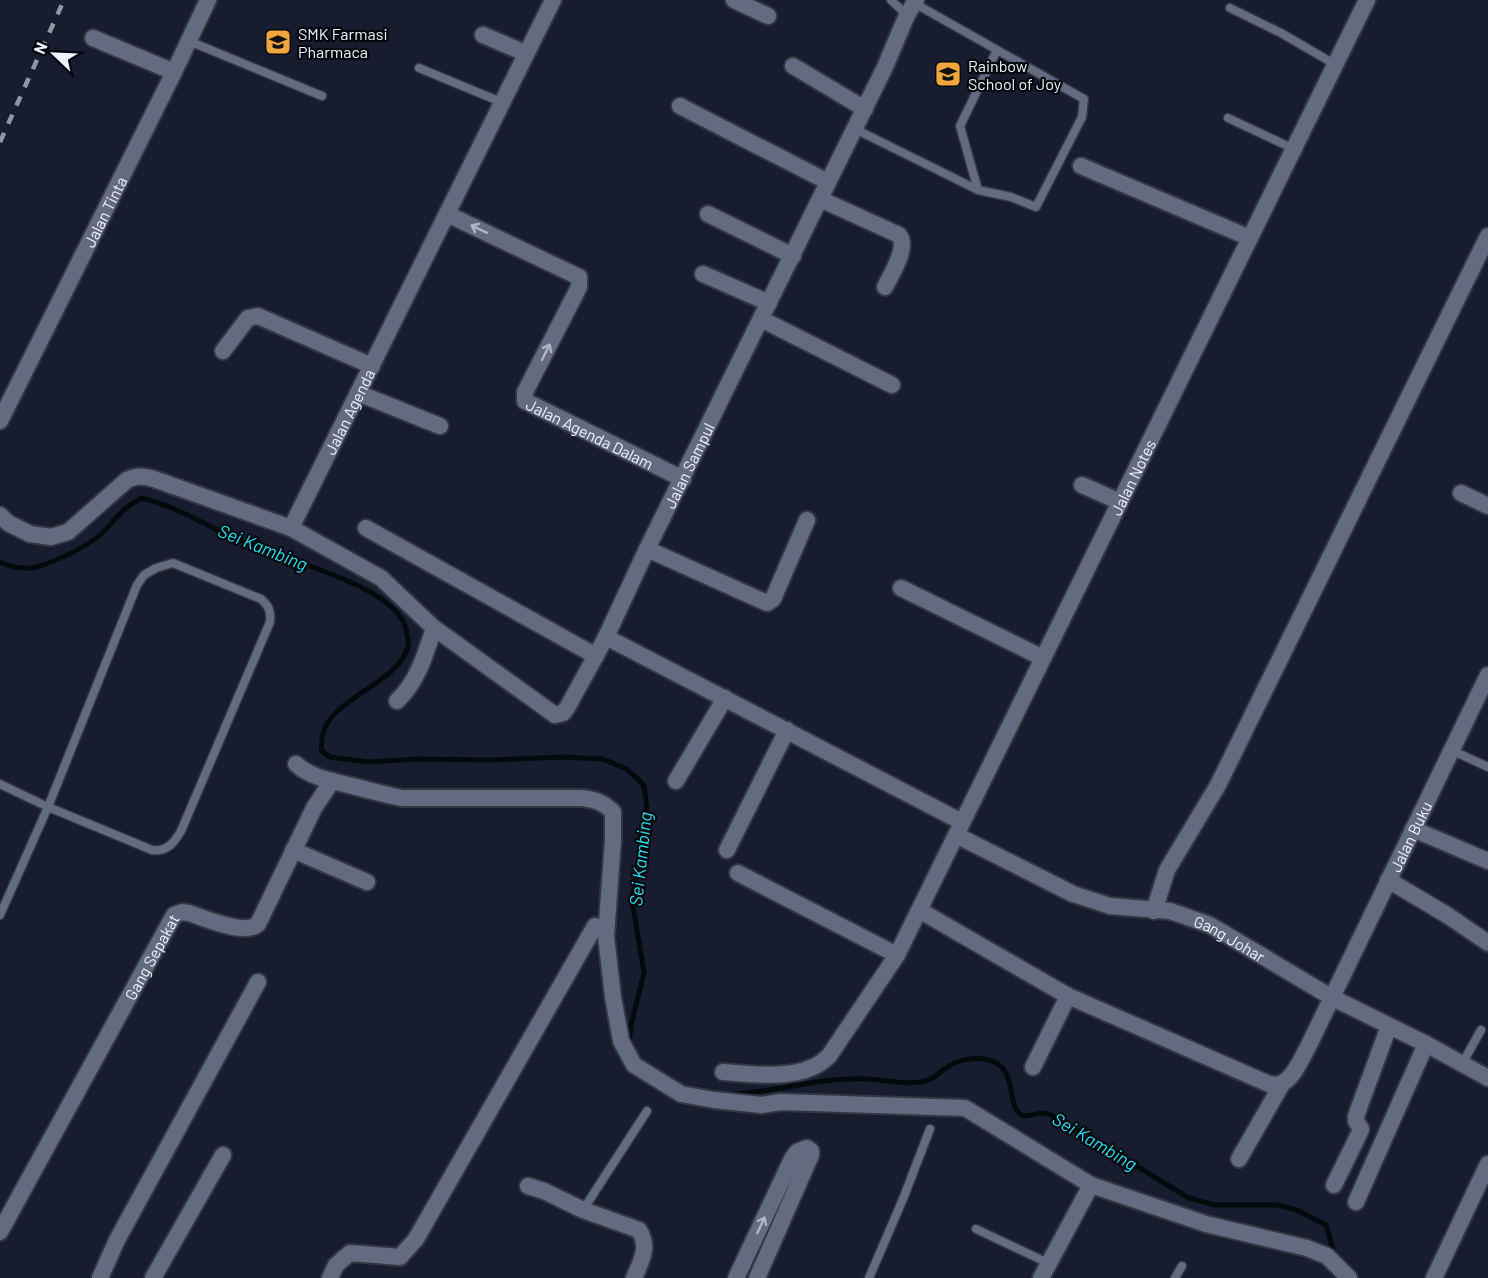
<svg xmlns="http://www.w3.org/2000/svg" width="1488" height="1278" viewBox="0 0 1488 1278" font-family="Barlow,sans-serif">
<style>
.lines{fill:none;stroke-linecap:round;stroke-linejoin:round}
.stream{stroke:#010a0c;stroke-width:5}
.lane-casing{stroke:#333643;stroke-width:11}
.street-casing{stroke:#333643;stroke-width:20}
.lane{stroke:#636b80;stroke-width:8}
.street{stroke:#636b80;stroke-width:16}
.rail{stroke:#9196a3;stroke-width:4.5;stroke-dasharray:10 10;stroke-linecap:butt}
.oneway{stroke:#b0b6c5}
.labels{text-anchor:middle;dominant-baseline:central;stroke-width:4.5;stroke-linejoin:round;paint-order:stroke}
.poi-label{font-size:16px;fill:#eff3fd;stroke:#05070e;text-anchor:start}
.street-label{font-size:16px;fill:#eff3fd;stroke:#05070e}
.water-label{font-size:18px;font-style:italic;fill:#2ce0ee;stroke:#05070e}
</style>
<rect width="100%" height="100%" fill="#171d2e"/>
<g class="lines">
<g class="stream">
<path d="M 0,562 C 9,567 27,570 37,567 C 54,562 87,547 100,535 C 117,519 120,509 142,498 C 182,508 216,532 254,547 C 292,562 403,588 407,634 C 408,638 409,643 408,647 C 395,690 314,699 322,751 L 330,757 L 368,762 L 417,759 L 491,760 L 564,757 L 603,759 L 626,769 L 637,778 L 644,786 L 647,807 L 632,900 L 644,973 L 631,1025 L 629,1043"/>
<path d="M 731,1094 C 777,1093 821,1076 867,1079 C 887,1080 912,1087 931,1079 C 936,1076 941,1071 946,1068 C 959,1059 979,1055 994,1062 C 1018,1072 1006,1108 1022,1115 C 1029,1118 1037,1112 1044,1113 C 1049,1113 1053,1116 1057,1118 L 1189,1198 L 1215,1205 L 1278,1205 L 1297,1210 L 1326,1225 L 1334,1253 L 1350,1269"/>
</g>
<defs>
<g id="lane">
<path d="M 891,0 L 907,15"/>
<path d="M 1230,8 L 1281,33 L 1336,65"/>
<path d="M 189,41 L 322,96"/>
<path d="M 419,68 L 501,102"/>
<path d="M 1228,118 L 1294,149"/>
<path d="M 855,129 L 978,190 L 1011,197 L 1036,207 L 1082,117 L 1084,99 L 914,3"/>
<path d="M 978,190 L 960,126 L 997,50"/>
<path d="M 1451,750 L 1488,767"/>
<path d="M 0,784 L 48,807 L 152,850 C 167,852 174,843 181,831 L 270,622 C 271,611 269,606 261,599 L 173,563 L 156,568 L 144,575 L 137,585 L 48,807 L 0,915"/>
<path d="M 1462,1064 L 1481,1030"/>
<path d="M 583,1210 L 647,1111"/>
<path d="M 976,1229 L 1048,1263"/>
<path d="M 869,1278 L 903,1199 L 930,1129"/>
<path d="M 1175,1278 L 1182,1266"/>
</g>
<g id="street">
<path d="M 734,0 L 768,16"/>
<path d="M 483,35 L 525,53"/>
<path d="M 93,38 L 174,72"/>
<path d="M 793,66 L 865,109"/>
<path d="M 680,106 L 828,182"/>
<path d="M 1081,166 L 1250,238"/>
<path d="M 820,199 L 899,235 C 909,248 891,274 885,287"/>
<path id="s1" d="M 447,214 L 579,277 L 579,287 L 525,392 L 525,401 L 683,479"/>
<path d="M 708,214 L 793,256"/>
<path d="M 703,274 L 769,303"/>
<path d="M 761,319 L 892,385"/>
<path d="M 223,351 L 248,318 L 258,316 L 372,366"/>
<path d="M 358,393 L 440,426"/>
<path id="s2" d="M 0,421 L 174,72 L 208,0"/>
<path d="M 1082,485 L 1120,502"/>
<path d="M 1461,493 L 1488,506"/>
<path d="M 0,515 L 8,523 L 30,534 L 51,537 L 68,532 L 127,480 C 137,475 144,476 154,479 L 291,528 L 381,578 L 434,628"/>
<path id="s3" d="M 291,528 L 553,0"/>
<path d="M 366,528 L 596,656"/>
<path d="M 647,549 L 767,603 L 773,599 L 807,520"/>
<path d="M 901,588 L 1043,658"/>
<path d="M 606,637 L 962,822"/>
<path id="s4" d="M 397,701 C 418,681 425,655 434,628 L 555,715 L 563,713 L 567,708 L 606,637 L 647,549 L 885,67 L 907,15 L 916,0"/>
<path d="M 296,764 C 312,779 335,781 356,787 C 372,791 386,795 402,798 L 582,798 C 596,800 603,802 613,812 L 613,840 L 606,936 L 613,997 L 621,1041 L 634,1065 L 681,1094 L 714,1100 L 761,1105 L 781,1102 L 965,1108 L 1091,1185 L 1206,1224 L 1307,1248 L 1327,1256 L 1349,1278"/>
<path d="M 676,781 L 725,698"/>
<path d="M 1413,829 L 1488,861"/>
<path id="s5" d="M 956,835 L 1073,894 L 1110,906 L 1170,911 L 1210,925 L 1331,997 L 1426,1044 L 1488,1078"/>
<path d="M 293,850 L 367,882"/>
<path d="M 727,850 L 787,730"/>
<path d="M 738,873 L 897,955"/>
<path d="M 1388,880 L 1447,915 L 1488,943"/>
<path id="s6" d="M 919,910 L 1068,996 L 1269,1084 C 1290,1090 1299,1062 1308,1047 L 1488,675"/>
<path d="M 1154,911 L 1167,870 L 1218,785 L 1488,236"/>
<path d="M 1033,1067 L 1068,996"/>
<path id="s7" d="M 723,1072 C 749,1074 788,1079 813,1067 C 819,1065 824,1060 829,1056 L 897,955 L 1367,0"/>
<path d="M 1239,1159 L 1282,1084"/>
<path d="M 1334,1185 L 1360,1132 L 1361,1129 L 1356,1121 L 1356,1116 L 1389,1026"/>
<path d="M 528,1186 L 544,1191 L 583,1210 L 639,1230 C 650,1247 641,1261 634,1278"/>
<path d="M 1356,1202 L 1426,1044"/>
<path id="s8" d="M 0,1232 L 174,915 L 182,912 L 189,913 C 204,918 245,936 258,924 L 314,808 L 332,781"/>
<path d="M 100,1278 L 117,1240 L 258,982"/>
<path d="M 153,1278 L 223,1155"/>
<path d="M 330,1278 L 336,1265 L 350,1253 L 400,1257 L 416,1239 L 595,926"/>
<path d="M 736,1278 L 792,1159 L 797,1152 L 807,1148 L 811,1151 L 811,1155 L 757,1278"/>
<path d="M 1041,1278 L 1091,1185"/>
<path d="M 1434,1278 L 1488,1164"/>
</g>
</defs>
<use href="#lane" class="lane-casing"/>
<use href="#street" class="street-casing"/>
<use href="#lane" class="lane"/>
<use href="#street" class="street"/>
<path class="rail" d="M 0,142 L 64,0"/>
</g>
<defs><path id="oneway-shaft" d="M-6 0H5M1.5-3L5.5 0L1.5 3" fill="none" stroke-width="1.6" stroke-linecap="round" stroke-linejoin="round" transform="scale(1.5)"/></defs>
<g class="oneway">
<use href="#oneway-shaft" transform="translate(479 229) rotate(-155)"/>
<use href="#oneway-shaft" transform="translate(546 352) rotate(-63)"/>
<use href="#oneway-shaft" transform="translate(761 1225) rotate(-65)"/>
</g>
<defs>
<symbol id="school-square" viewBox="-11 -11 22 22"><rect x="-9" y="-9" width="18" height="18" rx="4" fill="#efa73d" stroke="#05070e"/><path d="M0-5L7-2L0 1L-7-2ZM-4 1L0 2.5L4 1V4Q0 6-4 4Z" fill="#111"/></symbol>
</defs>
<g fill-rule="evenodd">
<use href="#school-square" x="263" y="27" width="30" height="30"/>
<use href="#school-square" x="933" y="59" width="30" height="30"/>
</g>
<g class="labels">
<g class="poi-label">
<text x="298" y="33">SMK Farmasi<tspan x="298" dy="18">Pharmaca</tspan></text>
<text x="968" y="65">Rainbow<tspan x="968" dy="18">School of Joy</tspan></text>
</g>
<g class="street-label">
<text stroke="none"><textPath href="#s2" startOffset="234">Jalan Tinta</textPath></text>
<text stroke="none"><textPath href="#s3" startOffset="130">Jalan Agenda</textPath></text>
<text stroke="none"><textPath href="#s1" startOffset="356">Jalan Agenda Dalam</textPath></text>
<text stroke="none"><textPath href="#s4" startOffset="518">Jalan Sampul</textPath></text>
<text stroke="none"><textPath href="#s7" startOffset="765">Jalan Notes</textPath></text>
<text stroke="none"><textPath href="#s6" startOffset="684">Jalan Buku</textPath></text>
<text stroke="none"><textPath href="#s5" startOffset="296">Gang Johar</textPath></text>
<text stroke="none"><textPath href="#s8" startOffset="314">Gang Sepakat</textPath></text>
</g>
<g class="water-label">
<text transform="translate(263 547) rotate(22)">Sei Kambing</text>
<text transform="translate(640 859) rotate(-84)">Sei Kambing</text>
<text transform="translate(1095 1141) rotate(31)">Sei Kambing</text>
</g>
</g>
<g transform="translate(54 54) rotate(293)" stroke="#05070e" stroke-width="4.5" paint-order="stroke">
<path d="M0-4.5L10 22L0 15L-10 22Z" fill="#eff3fd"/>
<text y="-9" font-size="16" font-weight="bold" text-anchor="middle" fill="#eff3fd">N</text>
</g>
</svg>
